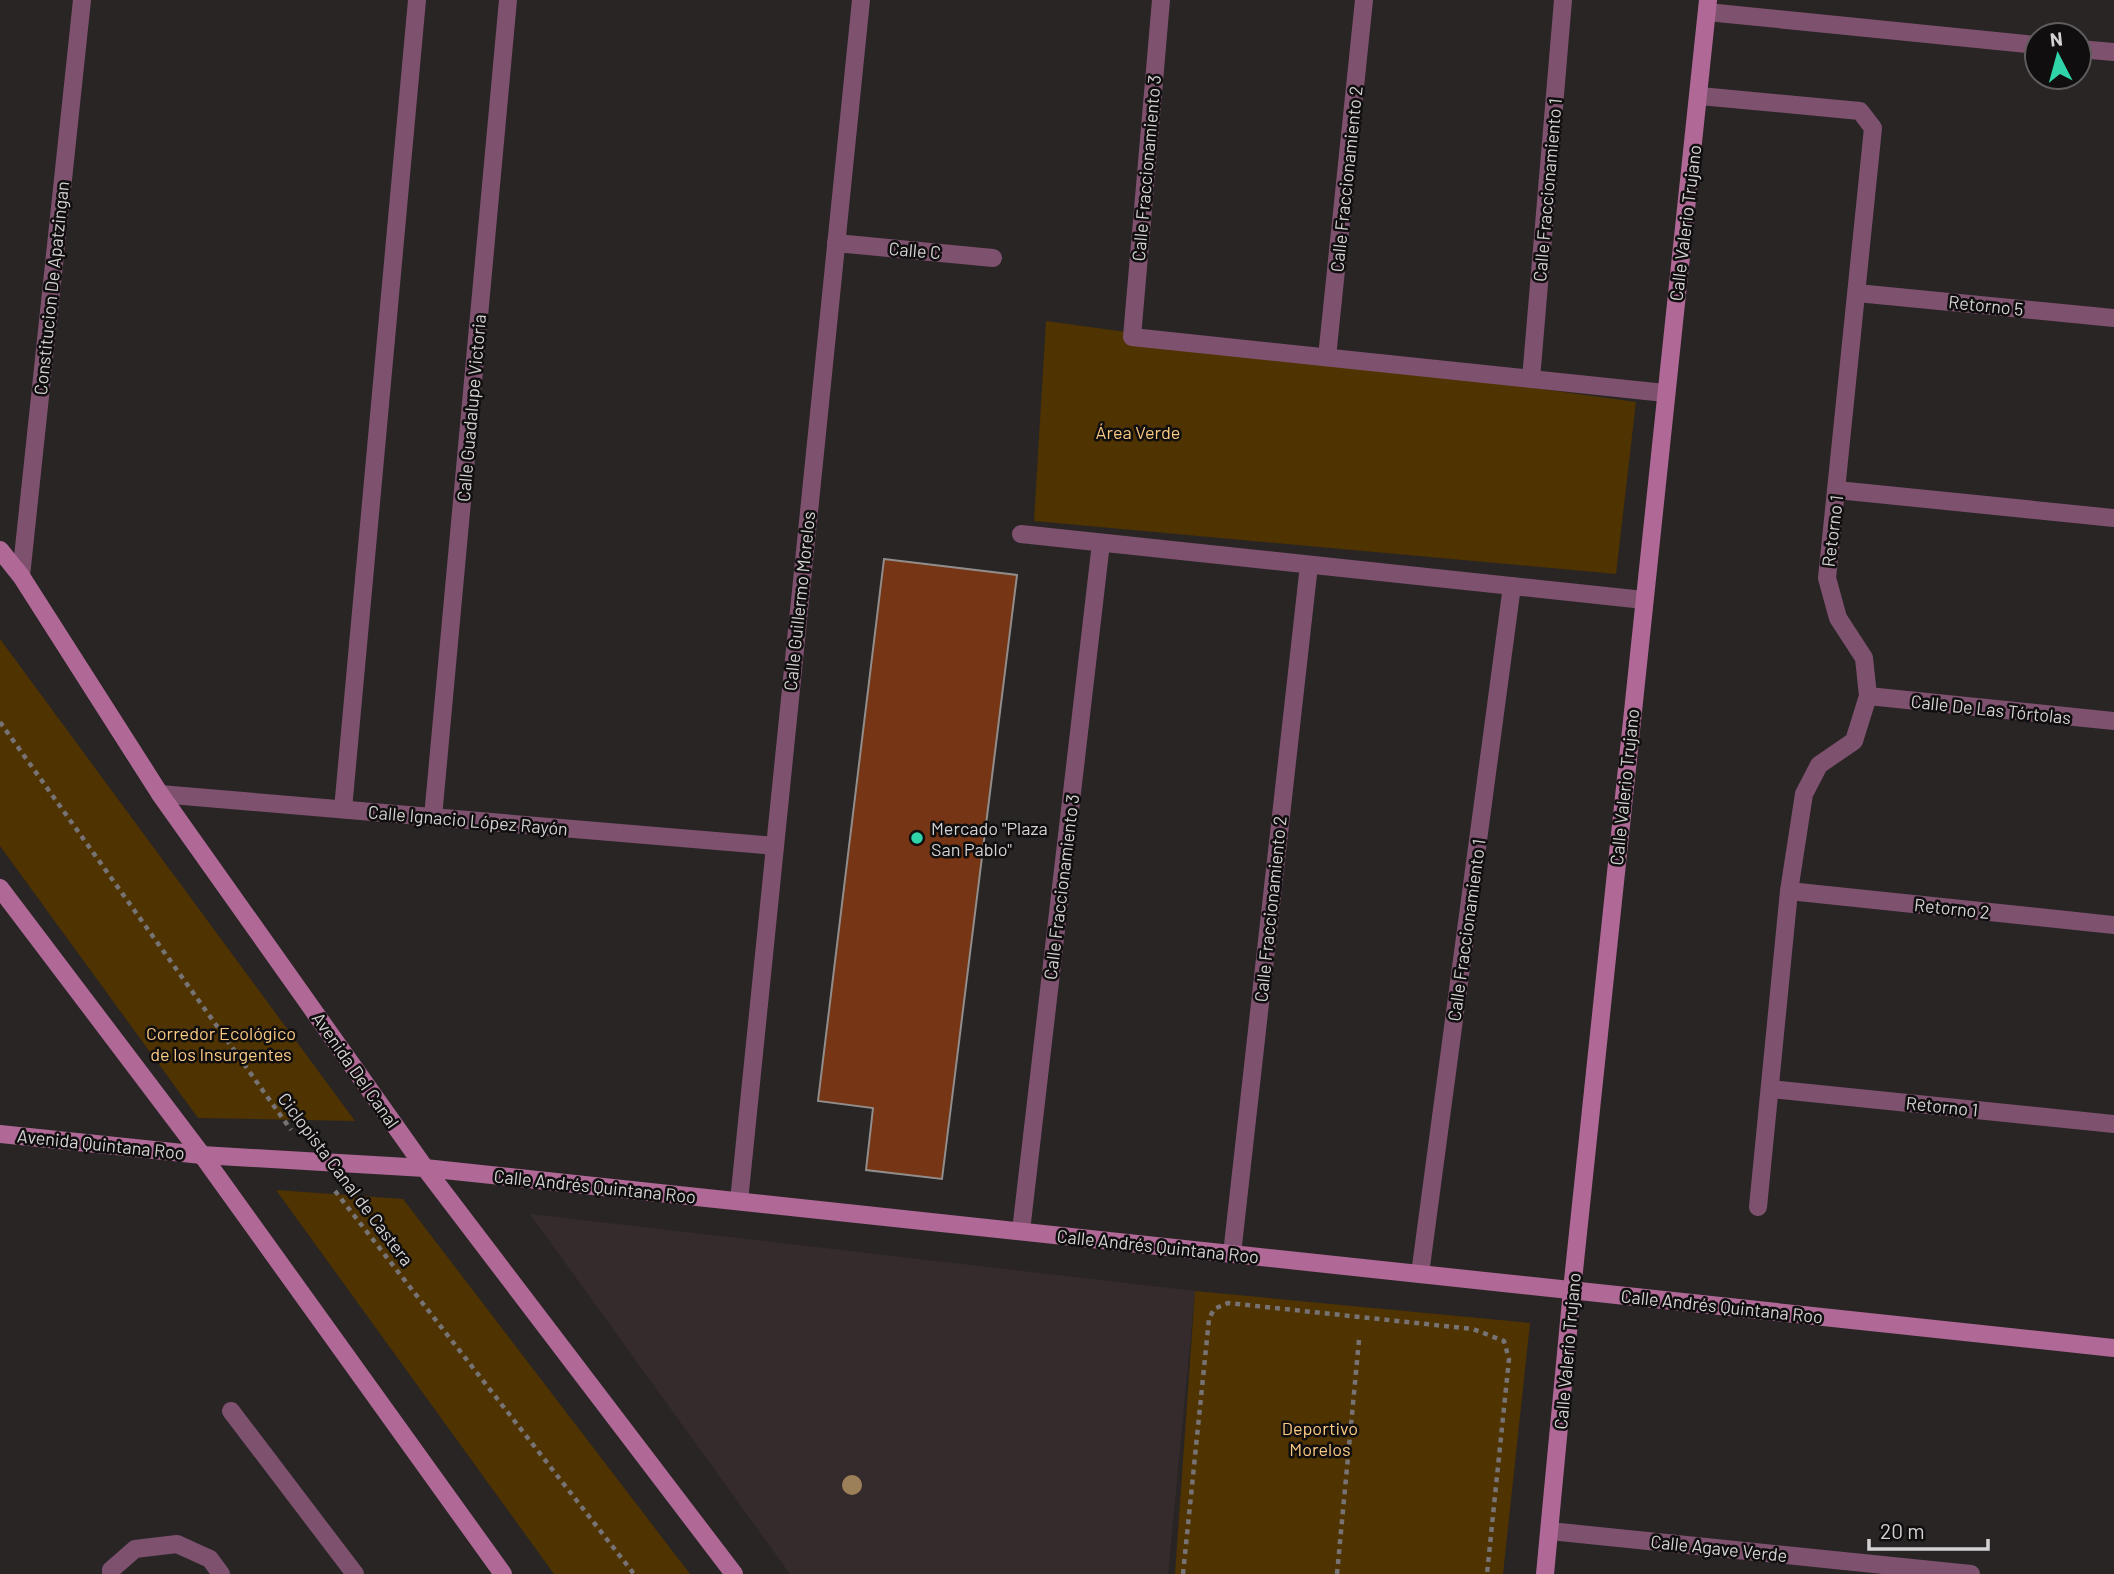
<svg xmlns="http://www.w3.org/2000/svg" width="2114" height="1574" viewBox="0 0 2114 1574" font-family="Barlow,sans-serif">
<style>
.built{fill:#362b2c}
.green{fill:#4f3300}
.building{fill:#763514;stroke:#918d8b;stroke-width:2}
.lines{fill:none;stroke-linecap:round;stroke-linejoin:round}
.path{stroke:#777374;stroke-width:4.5;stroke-dasharray:5 5;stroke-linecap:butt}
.lane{stroke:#7e516e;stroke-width:18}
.street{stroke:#7e516e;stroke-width:18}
.secondary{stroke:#b06896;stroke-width:18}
.tree{fill:#9c8059}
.poi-dot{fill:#30d4a9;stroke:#100e0e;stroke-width:2.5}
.labels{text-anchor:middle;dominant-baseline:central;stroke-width:5;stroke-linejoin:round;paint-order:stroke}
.street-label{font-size:18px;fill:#d5d2d3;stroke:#100e0e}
.park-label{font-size:18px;fill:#fbca83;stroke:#100e0e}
.poi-label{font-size:18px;fill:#d5d2d3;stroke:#100e0e;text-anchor:start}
</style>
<rect width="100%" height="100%" fill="#292525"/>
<path class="built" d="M 530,1214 L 1195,1291 L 1168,1574 L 790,1574 Z"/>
<g class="green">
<path d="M 1046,321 L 1636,402 L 1616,574 L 1034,521 Z"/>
<path d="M 0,639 L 355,1121 L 198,1118 L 0,846 Z"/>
<path d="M 276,1190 L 403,1199 L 690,1574 L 554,1574 Z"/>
<path d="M 1195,1291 L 1530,1323 L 1503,1574 L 1175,1574 Z"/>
</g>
<path class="building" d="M 884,559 L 1017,575 L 942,1179 L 866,1170 L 873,1108 L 818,1101 Z"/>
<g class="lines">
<g class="path">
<path d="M 0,722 L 291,1130"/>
<path d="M 335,1191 L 634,1574"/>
<path d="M 1183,1574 L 1209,1319 L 1214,1309 L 1228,1303 L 1473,1329 L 1504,1341 L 1509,1359 L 1487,1574"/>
<path d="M 1337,1574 L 1359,1340"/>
</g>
<g class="lane">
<path d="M 1707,12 L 2037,45"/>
<path d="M 2079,49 L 2114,52"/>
<path d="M 231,1411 L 355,1574"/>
</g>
<g class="street">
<path d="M 1161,0 L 1132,337 L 1665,393"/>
<path d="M 1700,96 L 1860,111 L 1873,128 L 1827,578 L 1838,618 L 1864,658 L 1868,696 L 1854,741 L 1819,765 L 1804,794 L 1789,891 L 1758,1207"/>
<path d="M 836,243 L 993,258"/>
<path d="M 1857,293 L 2114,318"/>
<path d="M 1327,357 L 1364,0"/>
<path d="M 1531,379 L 1563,0"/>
<path d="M 1837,490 L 2114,518"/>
<path d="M 1021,534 L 1644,600"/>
<path d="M 21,576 L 82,0"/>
<path d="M 1868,696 L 2114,721"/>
<path d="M 160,794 L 775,846"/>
<path d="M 343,809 L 417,0"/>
<path d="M 433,817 L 508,0"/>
<path d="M 1789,891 L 2114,925"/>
<path d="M 1770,1089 L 2114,1124"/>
<path d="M 739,1201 L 861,0"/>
<path d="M 1021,1231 L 1101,543"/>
<path d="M 1232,1254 L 1309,565"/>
<path d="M 1420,1274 L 1512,586"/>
<path d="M 1550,1531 L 1971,1574"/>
<path d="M 111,1574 L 111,1570 L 135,1549 L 177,1544 L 210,1559 L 221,1574"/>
</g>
<g class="secondary">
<path d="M 0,550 L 21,576 L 160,794 L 425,1168 L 734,1574"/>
<path d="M 0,888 L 202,1155 L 503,1574"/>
<path d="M 0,1134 L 202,1155 L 425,1168 L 2114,1348"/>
<path d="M 1545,1574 L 1572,1290 L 1708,0"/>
</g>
</g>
<circle class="tree" cx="852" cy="1485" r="10"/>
<circle class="poi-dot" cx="917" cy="838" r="7"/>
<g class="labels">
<g class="street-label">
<text transform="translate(1146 168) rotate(-85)">Calle Fraccionamiento 3</text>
<text transform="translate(1346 179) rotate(-84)">Calle Fraccionamiento 2</text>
<text transform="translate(1547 190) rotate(-85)">Calle Fraccionamiento 1</text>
<text transform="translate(1685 223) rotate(-83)">Calle Valerio Trujano</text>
<text transform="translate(915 250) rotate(5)">Calle C</text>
<text transform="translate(51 288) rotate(-84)">Constitucion De Apatzingan</text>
<text transform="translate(1986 305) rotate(6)">Retorno 5</text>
<text transform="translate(471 408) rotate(-85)">Calle Guadalupe Victoria</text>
<text transform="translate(1832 531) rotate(-83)">Retorno 1</text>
<text transform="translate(799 601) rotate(-84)">Calle Guillermo Morelos</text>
<text transform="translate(1991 709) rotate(6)">Calle De Las Tórtolas</text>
<text transform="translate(1624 787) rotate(-84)">Calle Valerio Trujano</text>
<text transform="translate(468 820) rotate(5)">Calle Ignacio López Rayón</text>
<text transform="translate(1061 887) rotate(-83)">Calle Fraccionamiento 3</text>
<text transform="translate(1952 908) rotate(6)">Retorno 2</text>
<text transform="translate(1270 909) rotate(-84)">Calle Fraccionamiento 2</text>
<text transform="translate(1466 930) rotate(-82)">Calle Fraccionamiento 1</text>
<text transform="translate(356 1070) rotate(55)">Avenida Del Canal</text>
<text transform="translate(1942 1106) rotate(6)">Retorno 1</text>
<text transform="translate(101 1144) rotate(6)">Avenida Quintana Roo</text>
<text transform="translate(346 1179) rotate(53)">Ciclopista Canal de Castera</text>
<text transform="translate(595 1186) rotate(6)">Calle Andrés Quintana Roo</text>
<text transform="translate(1158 1246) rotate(6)">Calle Andrés Quintana Roo</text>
<text transform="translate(1722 1306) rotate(6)">Calle Andrés Quintana Roo</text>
<text transform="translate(1567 1351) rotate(-85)">Calle Valerio Trujano</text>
<text transform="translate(1719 1548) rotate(6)">Calle Agave Verde</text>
</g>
<g class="park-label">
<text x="1138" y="432">Área Verde</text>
<text x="221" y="1033">Corredor Ecológico<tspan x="221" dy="21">de los Insurgentes</tspan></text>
<text x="1320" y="1428">Deportivo<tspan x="1320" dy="21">Morelos</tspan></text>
</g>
<g class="poi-label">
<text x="931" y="828">Mercado "Plaza<tspan x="931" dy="21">San Pablo"</tspan></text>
</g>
</g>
<g transform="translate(2058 56) rotate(354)"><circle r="33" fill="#100e0e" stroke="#5f5c5d" stroke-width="2"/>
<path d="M0-5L12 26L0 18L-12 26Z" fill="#30d4a9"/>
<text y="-10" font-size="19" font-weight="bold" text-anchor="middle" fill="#d5d2d3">N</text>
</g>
<path d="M1869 1539v10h119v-10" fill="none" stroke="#d5d2d3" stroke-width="3.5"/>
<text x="1880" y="1539" font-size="21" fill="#d5d2d3" stroke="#100e0e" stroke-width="5" paint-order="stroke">20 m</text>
</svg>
